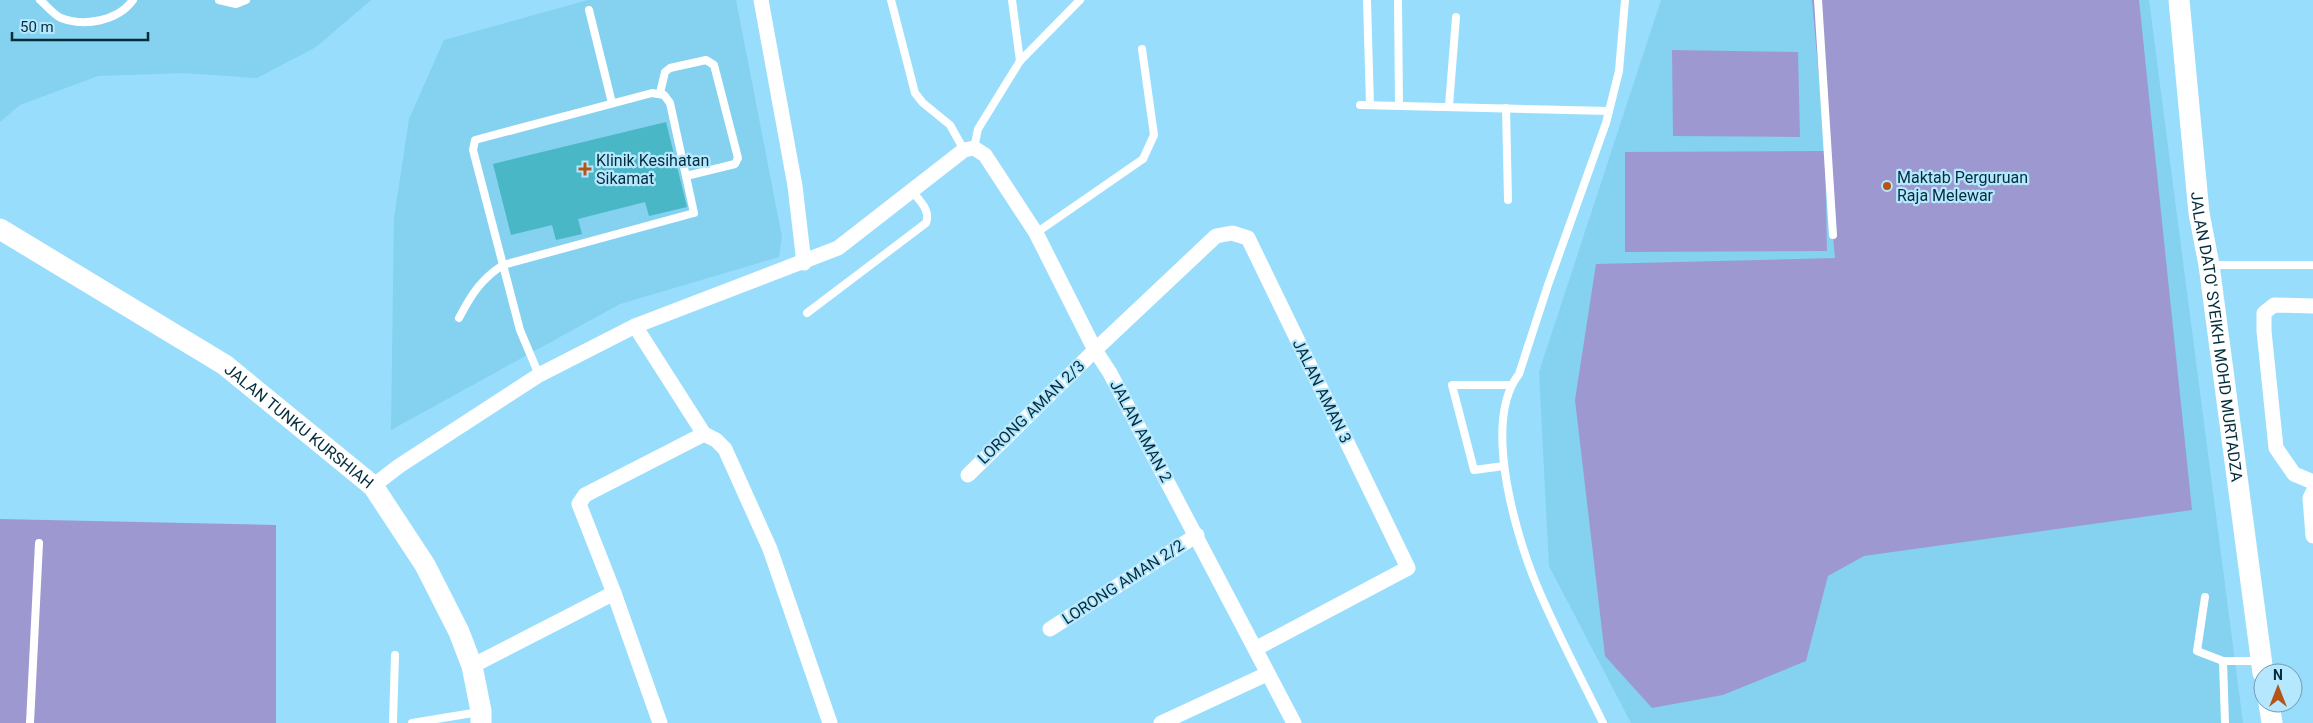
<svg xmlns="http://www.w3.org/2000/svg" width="2313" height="723" viewBox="0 0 2313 723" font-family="Roboto,sans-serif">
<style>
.built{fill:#84d1f0}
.green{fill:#9d99d0}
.building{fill:#49b7c6}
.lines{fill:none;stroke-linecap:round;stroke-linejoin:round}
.lane{stroke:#fff;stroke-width:8}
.street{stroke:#fff;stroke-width:15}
.secondary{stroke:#fff;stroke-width:21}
.poi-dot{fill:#b55416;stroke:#b5e8ff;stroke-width:2}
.labels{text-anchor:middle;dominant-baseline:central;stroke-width:4.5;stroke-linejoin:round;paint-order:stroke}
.poi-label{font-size:16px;fill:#042d3c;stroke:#b5e8ff;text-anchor:start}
.street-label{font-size:16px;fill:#042d3c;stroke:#b5e8ff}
</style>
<rect width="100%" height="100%" fill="#98ddfb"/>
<g class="built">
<path d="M 0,0 L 371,0 L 316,47 L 257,78 L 184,73 L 98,76 L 20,105 L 0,122 Z"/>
<path d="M 588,0 L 736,0 L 782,237 L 779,257 L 620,304 L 391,430 L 394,218 L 409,119 L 444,40 Z"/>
<path d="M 1661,0 L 2149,0 L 2243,723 L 1631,723 L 1549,566 L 1539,372 Z"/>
</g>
<g class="green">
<path d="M 1812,0 L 2139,0 L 2192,510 L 1864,556 L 1828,576 L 1806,661 L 1723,695 L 1652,708 L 1605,656 L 1575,400 L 1596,264 L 1835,258 Z"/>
<path d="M 1672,50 L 1798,52 L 1800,137 L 1673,136 Z"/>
<path d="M 1825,151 L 1827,251 L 1625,252 L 1625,152 Z"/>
<path d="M 0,519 L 276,525 L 276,723 L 0,723 Z"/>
</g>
<path class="building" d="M 666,122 L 687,207 L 649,216 L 645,202 L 578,219 L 582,234 L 556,240 L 552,225 L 511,235 L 493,164 Z"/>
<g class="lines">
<g class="lane">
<path d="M 40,0 C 46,5 54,15 61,18 C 85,27 118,21 133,0"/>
<path d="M 219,0 L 236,4 L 246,0"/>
<path d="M 891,0 L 915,93 L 923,103 L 950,125 L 964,150"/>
<path d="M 1012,0 L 1020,61"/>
<path d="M 1367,0 L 1370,105"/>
<path d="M 1398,0 L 1399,105"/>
<path d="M 1818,0 L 1833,235"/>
<path d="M 589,10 L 612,103"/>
<path d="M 652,93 L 664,95 L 670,103 L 694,213 L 503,265 L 473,150 L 475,140 Z"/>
<path d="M 660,93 L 665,72 L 670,68 L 706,60 L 714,65 L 738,158 L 735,164 L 686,176"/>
<path d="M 1360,105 L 1609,111"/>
<path d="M 1449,106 L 1456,17"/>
<path d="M 1506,108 L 1508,200"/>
<path d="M 974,148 L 978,129 L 1020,61 L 1080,0"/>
<path d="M 1036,233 L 1143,159 L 1154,135 L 1142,49"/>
<path d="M 2210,265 L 2313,265"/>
<path d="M 807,313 L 926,223 C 931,210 919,200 911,190"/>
<path d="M 459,318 C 471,295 481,279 503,265 L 520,330 L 539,375"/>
<path d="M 1504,466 L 1474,470 L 1452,385 L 1511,385"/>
<path d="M 2205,597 L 2197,651 L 2223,661"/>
<path d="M 30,723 L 39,543"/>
<path d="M 393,723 L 395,655"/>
<path d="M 412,723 L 479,712"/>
<path d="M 1603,723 C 1582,680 1559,637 1540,593 C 1517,541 1481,422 1519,374 L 1548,285 L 1606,123 L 1619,71 L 1625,0"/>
<path d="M 2225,723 L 2223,661 L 2259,661"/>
</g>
<g class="street">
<path d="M 761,0 L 795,186 L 804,263"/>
<path d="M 2313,306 L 2274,305 L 2264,313 L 2264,331 L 2276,448 L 2294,474 L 2313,482"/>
<path d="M 635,326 L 704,434 L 716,440 L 725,449 L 770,549 L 830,723"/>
<path d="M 968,475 L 1095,350 L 1216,236 L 1232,233 L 1248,238 L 1408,568 L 1257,648"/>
<path d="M 373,486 L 399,466 L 539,375 L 635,326 L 838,248 L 964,150 L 974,148 L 985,155 L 1036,233 L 1095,350 L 1110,373 L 1294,723"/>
<path d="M 2313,492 L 2310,498 L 2313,536"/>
<path d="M 614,593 L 660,723"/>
<path d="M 1050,629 L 1197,535"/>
<path d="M 472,666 L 614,593 L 579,504 L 585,495 L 704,434"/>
<path d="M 1161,723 L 1267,674"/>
</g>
<g class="secondary">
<path id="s1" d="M 2179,0 L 2199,213 L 2209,265 L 2263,673"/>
<path id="s2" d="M 0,229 L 225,365 L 373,486 L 425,565 L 459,632 L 472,666 L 481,711 L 481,723"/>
<path d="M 2269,703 L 2272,723"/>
</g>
</g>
<g class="poi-dot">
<path d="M582.5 161.5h5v5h5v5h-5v5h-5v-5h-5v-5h5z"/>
<circle cx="1887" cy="186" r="5"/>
</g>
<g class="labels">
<g class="poi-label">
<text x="596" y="160">Klinik Kesihatan<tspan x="596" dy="18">Sikamat</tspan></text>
<text x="1897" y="177">Maktab Perguruan<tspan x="1897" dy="18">Raja Melewar</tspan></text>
</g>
<g class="street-label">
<text stroke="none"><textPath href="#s1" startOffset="339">JALAN DATO' SYEIKH MOHD MURTADZA</textPath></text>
<text transform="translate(1322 391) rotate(64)">JALAN AMAN 3</text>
<text transform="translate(1031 412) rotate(-44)">LORONG AMAN 2/3</text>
<text stroke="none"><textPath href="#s2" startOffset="359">JALAN TUNKU KURSHIAH</textPath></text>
<text transform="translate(1141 431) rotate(62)">JALAN AMAN 2</text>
<text transform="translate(1123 582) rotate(-33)">LORONG AMAN 2/2</text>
</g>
</g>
<g transform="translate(2278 688)"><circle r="24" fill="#b5e8ff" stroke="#6e9db1"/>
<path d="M0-4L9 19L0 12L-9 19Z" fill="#b55416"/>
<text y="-8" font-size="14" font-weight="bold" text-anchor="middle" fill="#042d3c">N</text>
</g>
<path d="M12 32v8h136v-8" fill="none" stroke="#042d3c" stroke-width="2.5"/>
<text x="20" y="32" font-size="15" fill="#042d3c" stroke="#b5e8ff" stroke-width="4" paint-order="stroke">50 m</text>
</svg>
